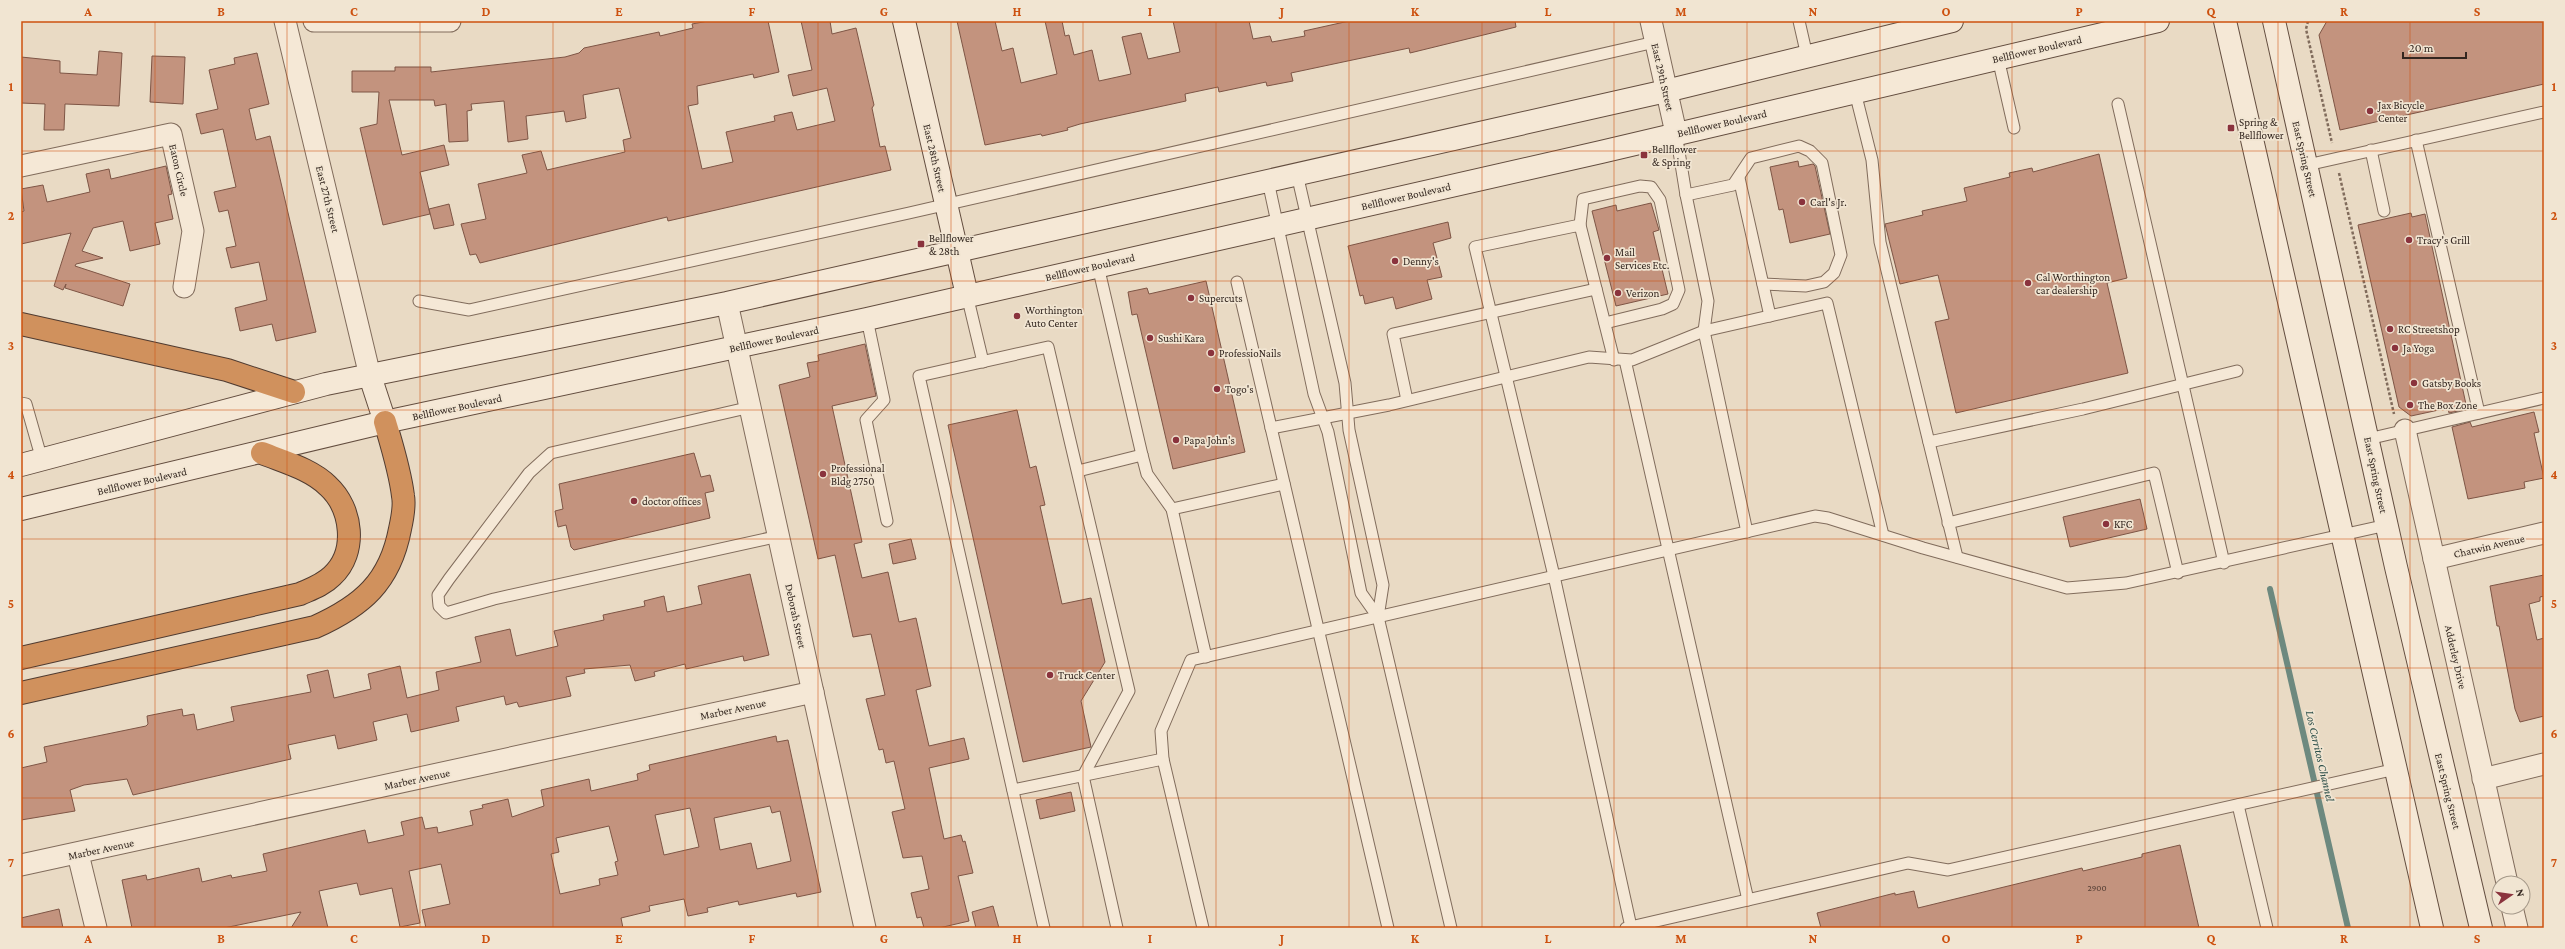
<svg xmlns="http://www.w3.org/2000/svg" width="2565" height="949" viewBox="0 0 2565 949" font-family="'Crimson Pro',serif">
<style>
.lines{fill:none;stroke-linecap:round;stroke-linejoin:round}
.stream{stroke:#6d897f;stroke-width:6}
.building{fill:#c3937e;stroke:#7e5545;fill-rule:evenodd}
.lane-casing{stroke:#816c5c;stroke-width:13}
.street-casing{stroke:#816c5c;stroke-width:23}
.secondary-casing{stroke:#634d3f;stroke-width:24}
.highway-casing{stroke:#503b30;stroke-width:24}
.path{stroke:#816c5c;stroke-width:2.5;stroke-dasharray:3 2;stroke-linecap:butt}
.lane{stroke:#f5e8d6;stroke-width:11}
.street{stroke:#f5e8d6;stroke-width:21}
.secondary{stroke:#f5e8d6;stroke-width:22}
.highway{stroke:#d0915d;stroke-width:22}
.grid{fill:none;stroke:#cd510f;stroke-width:1;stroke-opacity:0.55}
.poi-dot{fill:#8a333d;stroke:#f1e5d2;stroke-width:1.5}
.labels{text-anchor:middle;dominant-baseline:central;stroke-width:3.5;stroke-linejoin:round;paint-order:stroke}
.number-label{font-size:9px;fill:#574137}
.street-label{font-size:11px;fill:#33261f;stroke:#f1e5d2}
.poi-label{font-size:11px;fill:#33261f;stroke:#f1e5d2;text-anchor:start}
.water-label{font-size:12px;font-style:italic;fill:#2f514b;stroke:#f1e5d2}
.neatline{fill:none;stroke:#cd510f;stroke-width:1.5}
.grid-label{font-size:13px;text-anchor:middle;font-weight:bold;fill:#cd510f}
</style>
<rect width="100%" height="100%" fill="#e9dac4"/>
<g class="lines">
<path class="stream" d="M 2270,589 L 2348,928"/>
</g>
<g class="building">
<path d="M 708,21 L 768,21 L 779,72 L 754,78 L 753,74 L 697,86 L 698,104 L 688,106 L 702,169 L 733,162 L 726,132 L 775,121 L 774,116 L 792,112 L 797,130 L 835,121 L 827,88 L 793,96 L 788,75 L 812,70 L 801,21 L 830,21 L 832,34 L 856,28 L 874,105 L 872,108 L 880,147 L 885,146 L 891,170 L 668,221 L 667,217 L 480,263 L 476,254 L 470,255 L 461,224 L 486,219 L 478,184 L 527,173 L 522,155 L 541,151 L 547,170 L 625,152 L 623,140 L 631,138 L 619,88 L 583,95 L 586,118 L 566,122 L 564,111 L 526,116 L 528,139 L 508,142 L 504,101 L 471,104 L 472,110 L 467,111 L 468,141 L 449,142 L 446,104 L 435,106 L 434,100 L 389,100 L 402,155 L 444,145 L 449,165 L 420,172 L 430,214 L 383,225 L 360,128 L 377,124 L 379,92 L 352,92 L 352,71 L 395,71 L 395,67 L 431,67 L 431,72 L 565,57 L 579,53 L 584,48 L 659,32 L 660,36 L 693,28 L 692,24 Z"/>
<path d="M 957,21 L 995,21 L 1002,51 L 1013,48 L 1021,83 L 1057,74 L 1045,21 L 1062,21 L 1065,36 L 1069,35 L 1074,55 L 1092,50 L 1099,81 L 1131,74 L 1122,37 L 1141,33 L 1148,59 L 1180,52 L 1173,21 L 1249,21 L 1253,39 L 1270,36 L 1272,42 L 1305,36 L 1304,31 L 1349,21 L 1515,21 L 1516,27 L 1410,53 L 1409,48 L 1291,73 L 1293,81 L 1267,86 L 1266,82 L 1219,92 L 1218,87 L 1185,94 L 1186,101 L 1080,124 L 1067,128 L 1068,130 L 1042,136 L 1041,134 L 985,145 Z"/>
<path d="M 2327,21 L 2544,21 L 2544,84 L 2340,130 L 2319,35 Z"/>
<path d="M 99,51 L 122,53 L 119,106 L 65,104 L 64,130 L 44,130 L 45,104 L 21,103 L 21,57 L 60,61 L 60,73 L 97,75 Z"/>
<path d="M 257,53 L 269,104 L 249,109 L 256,140 L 270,136 L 316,332 L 276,341 L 272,324 L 240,331 L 235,308 L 267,300 L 259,262 L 231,268 L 226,248 L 236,246 L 228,210 L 219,212 L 214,192 L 236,187 L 223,129 L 201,134 L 196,114 L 218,109 L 209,70 L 235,64 L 234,58 Z"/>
<path d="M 152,56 L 185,57 L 183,104 L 150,102 Z"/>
<path d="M 2099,154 L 2127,278 L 2107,283 L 2128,373 L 1956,413 L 1935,322 L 1949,319 L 1938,275 L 1900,284 L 1885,224 L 1923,215 L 1922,211 L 1967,201 L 1964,188 L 2010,177 L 2009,173 L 2032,168 L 2033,172 Z"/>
<path d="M 1798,161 L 1799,167 L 1813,164 L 1815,166 L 1830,234 L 1790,243 L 1783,209 L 1779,210 L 1770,167 Z"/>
<path d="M 166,166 L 172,194 L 168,195 L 173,219 L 155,223 L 160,244 L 130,251 L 123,221 L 93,228 L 82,251 L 103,258 L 76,264 L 75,266 L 130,284 L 123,306 L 65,288 L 66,284 L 63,290 L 54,286 L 71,233 L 21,244 L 21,212 L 24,211 L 21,189 L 43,185 L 47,202 L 90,192 L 86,174 L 109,169 L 111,179 Z"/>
<path d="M 1651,203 L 1659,230 L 1653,232 L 1668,294 L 1616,306 L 1592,211 L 1616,205 L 1617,211 Z"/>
<path d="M 449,204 L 454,225 L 434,229 L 429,209 Z"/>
<path d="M 2411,213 L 2412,217 L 2425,214 L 2467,409 L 2449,413 L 2448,408 L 2411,416 L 2399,407 L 2358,225 Z"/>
<path d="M 1448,222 L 1451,238 L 1433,243 L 1442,277 L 1427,280 L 1432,299 L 1396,309 L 1393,297 L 1365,304 L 1363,295 L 1360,296 L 1348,246 Z"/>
<path d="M 1206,281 L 1245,452 L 1173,469 L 1137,314 L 1132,315 L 1128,292 L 1147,288 L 1149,294 Z"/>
<path d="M 865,344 L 876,396 L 832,406 L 862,542 L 854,544 L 862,578 L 888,572 L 899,622 L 916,618 L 931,686 L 916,690 L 929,746 L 964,738 L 969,759 L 929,768 L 944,839 L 961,835 L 963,842 L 965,841 L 973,873 L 958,876 L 969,921 L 939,928 L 924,928 L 921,917 L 917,918 L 911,893 L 929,889 L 922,856 L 903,858 L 892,812 L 905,809 L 894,761 L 886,763 L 883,749 L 879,750 L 866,699 L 885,695 L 871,634 L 853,637 L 835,555 L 818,559 L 779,385 L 810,377 L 807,363 L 819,361 L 818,355 Z"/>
<path d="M 1017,410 L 1030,468 L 1036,466 L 1045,505 L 1040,506 L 1062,604 L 1091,598 L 1105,662 L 1081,701 L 1091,747 L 1023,762 L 948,425 Z"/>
<path d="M 2534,412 L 2539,432 L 2534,433 L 2544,478 L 2524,482 L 2525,488 L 2468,499 L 2452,427 L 2470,422 L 2472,427 Z"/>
<path d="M 694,453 L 701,477 L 710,475 L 714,491 L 705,493 L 710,518 L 574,550 L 571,547 L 566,525 L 558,527 L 555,511 L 563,509 L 559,484 Z"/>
<path d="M 2140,499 L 2147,529 L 2070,547 L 2063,517 Z"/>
<path d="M 911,539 L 916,559 L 893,564 L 889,544 Z"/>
<path d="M 750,574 L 769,655 L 744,661 L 743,656 L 686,669 L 685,664 L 654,672 L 655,676 L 635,681 L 630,665 L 584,669 L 585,673 L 566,677 L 571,696 L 519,707 L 517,702 L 506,705 L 504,696 L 456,707 L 459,721 L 411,732 L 407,714 L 373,722 L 377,740 L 338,749 L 335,735 L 288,745 L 291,759 L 133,795 L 127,779 L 84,785 L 70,790 L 75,811 L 21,820 L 21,768 L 47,762 L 44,747 L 146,726 L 148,724 L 147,716 L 182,709 L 183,716 L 194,714 L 197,730 L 234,721 L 231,707 L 311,692 L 307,675 L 328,670 L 334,698 L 371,689 L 368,674 L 400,666 L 407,698 L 439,690 L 436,672 L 481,662 L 475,637 L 510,629 L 516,656 L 558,646 L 554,631 L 604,620 L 603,615 L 645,606 L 644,601 L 664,596 L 667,612 L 702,604 L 698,586 Z"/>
<path d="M 2544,575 L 2544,596 L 2540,597 L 2540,601 L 2529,604 L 2537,640 L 2544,638 L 2544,716 L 2520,722 L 2515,709 L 2499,626 L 2497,626 L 2490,586 Z"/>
<path d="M 776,736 L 777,742 L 788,740 L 821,892 L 797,897 L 796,893 L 739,905 L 738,901 L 707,908 L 708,912 L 688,916 L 684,899 L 649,906 L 650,911 L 621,918 L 623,928 L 426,928 L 422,910 L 450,904 L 441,864 L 409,871 L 420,923 L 400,927 L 392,888 L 360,895 L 357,883 L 319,891 L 328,928 L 291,928 L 301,912 L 224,928 L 132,928 L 122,880 L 146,875 L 147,880 L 199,868 L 202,882 L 231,875 L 232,878 L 267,871 L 263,854 L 365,830 L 368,843 L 404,835 L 401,822 L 422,817 L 425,829 L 437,827 L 438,833 L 473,825 L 470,811 L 483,808 L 482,805 L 508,799 L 512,817 L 544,806 L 541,790 L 589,779 L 591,791 L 638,780 L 637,774 L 650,770 L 649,765 ZM 770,806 L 772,813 L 780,811 L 791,861 L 757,869 L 751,843 L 720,850 L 714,818 ZM 690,808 L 699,847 L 664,855 L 655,815 ZM 609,826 L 618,861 L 615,862 L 618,875 L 599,879 L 600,885 L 560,894 L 551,854 L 559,852 L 556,838 Z"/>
<path d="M 1071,792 L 1075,811 L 1040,819 L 1036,800 Z"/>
<path d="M 2180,845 L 2199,928 L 1821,928 L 1817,913 L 1895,893 L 1895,895 L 1914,891 L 1918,908 L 2082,868 L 2083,871 L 2142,857 L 2142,854 Z"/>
<path d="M 993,906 L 999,928 L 976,928 L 972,912 Z"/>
<path d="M 59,909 L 63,928 L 21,928 L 21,918 Z"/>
</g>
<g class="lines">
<defs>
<g id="lane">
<path d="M 1799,21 L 1807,56"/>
<path d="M 1998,58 L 2014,128"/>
<path d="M 1855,92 L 1872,160 L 1880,242 L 1957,557"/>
<path d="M 2118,104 L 2224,563"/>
<path d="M 1676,133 L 1686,195 L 1708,301 L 1704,331 L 1747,532"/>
<path d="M 2416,140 L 2479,413"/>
<path d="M 2371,150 L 2384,211"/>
<path d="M 2307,165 L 2544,112"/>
<path d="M 1297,174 L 1345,383 L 1349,430 L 1383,585 L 1378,617"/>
<path d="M 1739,178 L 1770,316"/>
<path d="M 1268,181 L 1314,394 L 1328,432 L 1361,593 L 1378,617 L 1451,928"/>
<path d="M 1686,195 L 1733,185 L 1751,158 L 1799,146 L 1810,151 L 1822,163 L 1841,255 L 1834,273 L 1824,282 L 1806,286 L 1763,284"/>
<path d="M 1580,225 L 1583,199 L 1640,186 L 1651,187 L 1660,200 L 1679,290 L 1673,304 L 1662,309 L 1605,323"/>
<path d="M 1098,266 L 1142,455 L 1147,474 L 1172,509 L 1206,657"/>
<path d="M 1237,282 L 1388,928"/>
<path d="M 967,295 L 983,362"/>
<path d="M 419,301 L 469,310 L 909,213 L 1655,42"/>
<path d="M 867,319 L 884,400 L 866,420 L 887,521"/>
<path d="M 1614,360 L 1580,225 L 1475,247 L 1554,576 L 1631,927"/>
<path d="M 1625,360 L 1748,900"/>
<path d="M 1407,400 L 1393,334 L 1596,289"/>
<path d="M 21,403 L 26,404 L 42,460"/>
<path d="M 751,407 L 551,453 L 529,473 L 449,579 L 438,595 L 439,606 L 446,613 L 494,599 L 779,536"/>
<path d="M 1271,428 L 1389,405 L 1589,357 L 1632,360 L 1704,331 L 1827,303 L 1883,535"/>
<path d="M 2368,439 L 2544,398"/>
<path d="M 1929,442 L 2083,409 L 2237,371"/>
<path d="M 1078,471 L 1142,455"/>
<path d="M 1172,509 L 1284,484"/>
<path d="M 1948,523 L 2154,473 L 2178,573"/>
<path d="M 1013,790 L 1163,759"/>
<path d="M 2238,805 L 2267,928"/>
<path d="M 1044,928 L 919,376 L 1048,347 L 1129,691 L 1083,776 L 1117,928"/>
<path d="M 1203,928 L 1163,759 L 1161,731 L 1191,660 L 1815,516 L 1828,518 L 1923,548 L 2067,588 L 2126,583 L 2387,525"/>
<path d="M 1626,928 L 1908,863 L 1948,870 L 2396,769"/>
</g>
<g id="street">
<path d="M 285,21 L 370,376"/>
<path d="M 314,21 L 450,21"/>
<path d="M 1651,21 L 1676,133"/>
<path d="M 21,166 L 171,134 L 193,231 L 184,287"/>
<path d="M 727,303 L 865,928"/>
<path d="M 2405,430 L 2507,883"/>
<path d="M 2434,559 L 2544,533"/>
<path d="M 2483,779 L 2544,764"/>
<path d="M 78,854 L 96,928"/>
<path d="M 21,865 L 813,692"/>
<path d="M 2512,907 L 2517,928"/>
</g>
<g id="secondary">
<path d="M 904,21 L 967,295"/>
<path d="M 2225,21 L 2432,928"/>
<path d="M 2274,21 L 2396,567 L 2481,928"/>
<path d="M 370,376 L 385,422"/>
<path d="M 21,465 L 326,384 L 727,303 L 1666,91 L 1952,21"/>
<path d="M 21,509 L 385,422 L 867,319 L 1601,152 L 2158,21"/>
</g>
<g id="highway">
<path d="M 21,324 L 227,370 L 294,392"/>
<path d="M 21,658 L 300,594 C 311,589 323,585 332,576 C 358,552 352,508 328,486 C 311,469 284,462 262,453"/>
<path d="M 21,693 L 315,627 C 362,606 390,582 400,529 C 402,520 405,506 403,496 C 400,471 392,446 385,422"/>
</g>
</defs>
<use href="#lane" class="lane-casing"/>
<use href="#street" class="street-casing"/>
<use href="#secondary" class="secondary-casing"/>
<use href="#highway" class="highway-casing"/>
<g class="path">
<path d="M 2308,21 L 2306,29 L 2332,143"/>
<path d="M 2339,173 L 2394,414"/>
</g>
<use href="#lane" class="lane"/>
<use href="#street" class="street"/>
<use href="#secondary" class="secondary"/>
<use href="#highway" class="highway"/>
</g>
<path class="grid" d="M 155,21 L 155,928M 287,21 L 287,928M 420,21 L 420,928M 553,21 L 553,928M 685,21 L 685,928M 818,21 L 818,928M 951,21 L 951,928M 1083,21 L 1083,928M 1216,21 L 1216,928M 1349,21 L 1349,928M 1482,21 L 1482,928M 1614,21 L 1614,928M 1747,21 L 1747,928M 1880,21 L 1880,928M 2012,21 L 2012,928M 2145,21 L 2145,928M 2278,21 L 2278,928M 2410,21 L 2410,928M 21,151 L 2544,151M 21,281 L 2544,281M 21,410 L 2544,410M 21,539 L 2544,539M 21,668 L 2544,668M 21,798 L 2544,798"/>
<g class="poi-dot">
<circle cx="2370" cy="111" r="4"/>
<rect x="2227" y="124" width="8" height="8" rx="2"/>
<rect x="1640" y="151" width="8" height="8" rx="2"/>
<circle cx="1802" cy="202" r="4"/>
<circle cx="2409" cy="240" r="4"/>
<rect x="917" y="240" width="8" height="8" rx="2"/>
<circle cx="1607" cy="258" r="4"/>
<circle cx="1395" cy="261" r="4"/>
<circle cx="2028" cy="283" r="4"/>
<circle cx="1618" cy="293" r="4"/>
<circle cx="1191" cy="298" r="4"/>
<circle cx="1017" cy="316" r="4"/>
<circle cx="2390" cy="329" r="4"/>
<circle cx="1150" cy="338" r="4"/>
<circle cx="2395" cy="348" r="4"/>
<circle cx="1211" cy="353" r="4"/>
<circle cx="2414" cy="383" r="4"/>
<circle cx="1217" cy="389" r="4"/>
<circle cx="2410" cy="405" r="4"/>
<circle cx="1176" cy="440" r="4"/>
<circle cx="823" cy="474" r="4"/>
<circle cx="634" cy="501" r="4"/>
<circle cx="2106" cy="524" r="4"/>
<circle cx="1050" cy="675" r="4"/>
</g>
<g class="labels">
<g class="number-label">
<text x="2097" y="888">2900</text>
</g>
<g class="street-label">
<text transform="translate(2037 49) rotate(-13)">Bellflower Boulevard</text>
<text transform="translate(1663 77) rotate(77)">East 29th Street</text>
<text transform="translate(1722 123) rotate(-13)">Bellflower Boulevard</text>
<text transform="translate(935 158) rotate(77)">East 28th Street</text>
<text transform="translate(2305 159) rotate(77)">East Spring Street</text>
<text transform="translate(179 170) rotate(77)">Eaton Circle</text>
<text transform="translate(1406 196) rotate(-13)">Bellflower Boulevard</text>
<text transform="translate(328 199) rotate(76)">East 27th Street</text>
<text transform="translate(1090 267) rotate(-13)">Bellflower Boulevard</text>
<text transform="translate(774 339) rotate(-12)">Bellflower Boulevard</text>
<text transform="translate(457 407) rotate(-12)">Bellflower Boulevard</text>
<text transform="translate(2376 475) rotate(78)">East Spring Street</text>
<text transform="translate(142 481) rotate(-13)">Bellflower Boulevard</text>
<text transform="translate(2489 546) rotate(-13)">Chatwin Avenue</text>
<text transform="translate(796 616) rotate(78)">Deborah Street</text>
<text transform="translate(2456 657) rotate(77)">Adderley Drive</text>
<text transform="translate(733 709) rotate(-12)">Marber Avenue</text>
<text transform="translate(417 779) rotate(-12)">Marber Avenue</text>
<text transform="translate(2448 791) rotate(76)">East Spring Street</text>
<text transform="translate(101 849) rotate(-12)">Marber Avenue</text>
</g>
<g class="poi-label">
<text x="2378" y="105">Jax Bicycle<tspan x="2378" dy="13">Center</tspan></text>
<text x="2239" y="122">Spring &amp;<tspan x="2239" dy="13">Bellflower</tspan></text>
<text x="1652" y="149">Bellflower<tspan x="1652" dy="13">&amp; Spring</tspan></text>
<text x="1810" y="202">Carl's Jr.</text>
<text x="929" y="238">Bellflower<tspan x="929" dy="13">&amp; 28th</tspan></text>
<text x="2417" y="240">Tracy's Grill</text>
<text x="1615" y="252">Mail<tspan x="1615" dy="13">Services Etc.</tspan></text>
<text x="1403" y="261">Denny's</text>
<text x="2036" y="277">Cal Worthington<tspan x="2036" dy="13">car dealership</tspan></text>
<text x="1626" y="293">Verizon</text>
<text x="1199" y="298">Supercuts</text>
<text x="1025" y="310">Worthington<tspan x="1025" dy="13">Auto Center</tspan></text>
<text x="2398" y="329">RC Streetshop</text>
<text x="1158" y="338">Sushi Kara</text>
<text x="2403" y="348">Ja Yoga</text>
<text x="1219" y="353">ProfessioNails</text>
<text x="2422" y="383">Gatsby Books</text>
<text x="1225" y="389">Togo's</text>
<text x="2418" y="405">The Box Zone</text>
<text x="1184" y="440">Papa John's</text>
<text x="831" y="468">Professional<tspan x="831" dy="13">Bldg 2750</tspan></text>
<text x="642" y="501">doctor offices</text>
<text x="2114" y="524">KFC</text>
<text x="1058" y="675">Truck Center</text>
</g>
<g class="water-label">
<text transform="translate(2320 756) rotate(77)">Los Cerritos Channel</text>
</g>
</g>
<rect width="2565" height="949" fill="none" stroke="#f1e5d2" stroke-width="44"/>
<g transform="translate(2511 895) rotate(77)"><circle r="19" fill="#f1e5d2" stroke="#a5998a"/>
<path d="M0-3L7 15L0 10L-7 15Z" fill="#8a333d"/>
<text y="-6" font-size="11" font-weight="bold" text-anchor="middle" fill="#33261f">N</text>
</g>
<path d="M2403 52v6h63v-6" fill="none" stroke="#33261f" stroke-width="2"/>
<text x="2409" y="52" font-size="12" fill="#33261f" stroke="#f1e5d2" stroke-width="3" paint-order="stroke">20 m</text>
<rect x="22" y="22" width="2521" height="905" class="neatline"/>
<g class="grid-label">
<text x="88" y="16">A</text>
<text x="221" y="16">B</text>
<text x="354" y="16">C</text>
<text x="486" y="16">D</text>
<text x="619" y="16">E</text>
<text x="752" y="16">F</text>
<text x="884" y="16">G</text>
<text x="1017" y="16">H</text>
<text x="1150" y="16">I</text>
<text x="1282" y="16">J</text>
<text x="1415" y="16">K</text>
<text x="1548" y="16">L</text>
<text x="1681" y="16">M</text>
<text x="1813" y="16">N</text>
<text x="1946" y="16">O</text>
<text x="2079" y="16">P</text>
<text x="2211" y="16">Q</text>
<text x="2344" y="16">R</text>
<text x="2477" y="16">S</text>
<text x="11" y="91">1</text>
<text x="2554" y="91">1</text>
<text x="11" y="220">2</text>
<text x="2554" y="220">2</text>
<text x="11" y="350">3</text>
<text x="2554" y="350">3</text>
<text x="11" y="479">4</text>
<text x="2554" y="479">4</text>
<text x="11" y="608">5</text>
<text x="2554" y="608">5</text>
<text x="11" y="738">6</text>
<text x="2554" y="738">6</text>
<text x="11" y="867">7</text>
<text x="2554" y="867">7</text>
<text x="88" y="943">A</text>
<text x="221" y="943">B</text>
<text x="354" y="943">C</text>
<text x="486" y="943">D</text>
<text x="619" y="943">E</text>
<text x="752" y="943">F</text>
<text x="884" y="943">G</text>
<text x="1017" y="943">H</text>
<text x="1150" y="943">I</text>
<text x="1282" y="943">J</text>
<text x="1415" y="943">K</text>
<text x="1548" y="943">L</text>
<text x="1681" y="943">M</text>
<text x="1813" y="943">N</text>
<text x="1946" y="943">O</text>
<text x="2079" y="943">P</text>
<text x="2211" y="943">Q</text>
<text x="2344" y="943">R</text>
<text x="2477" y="943">S</text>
</g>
</svg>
